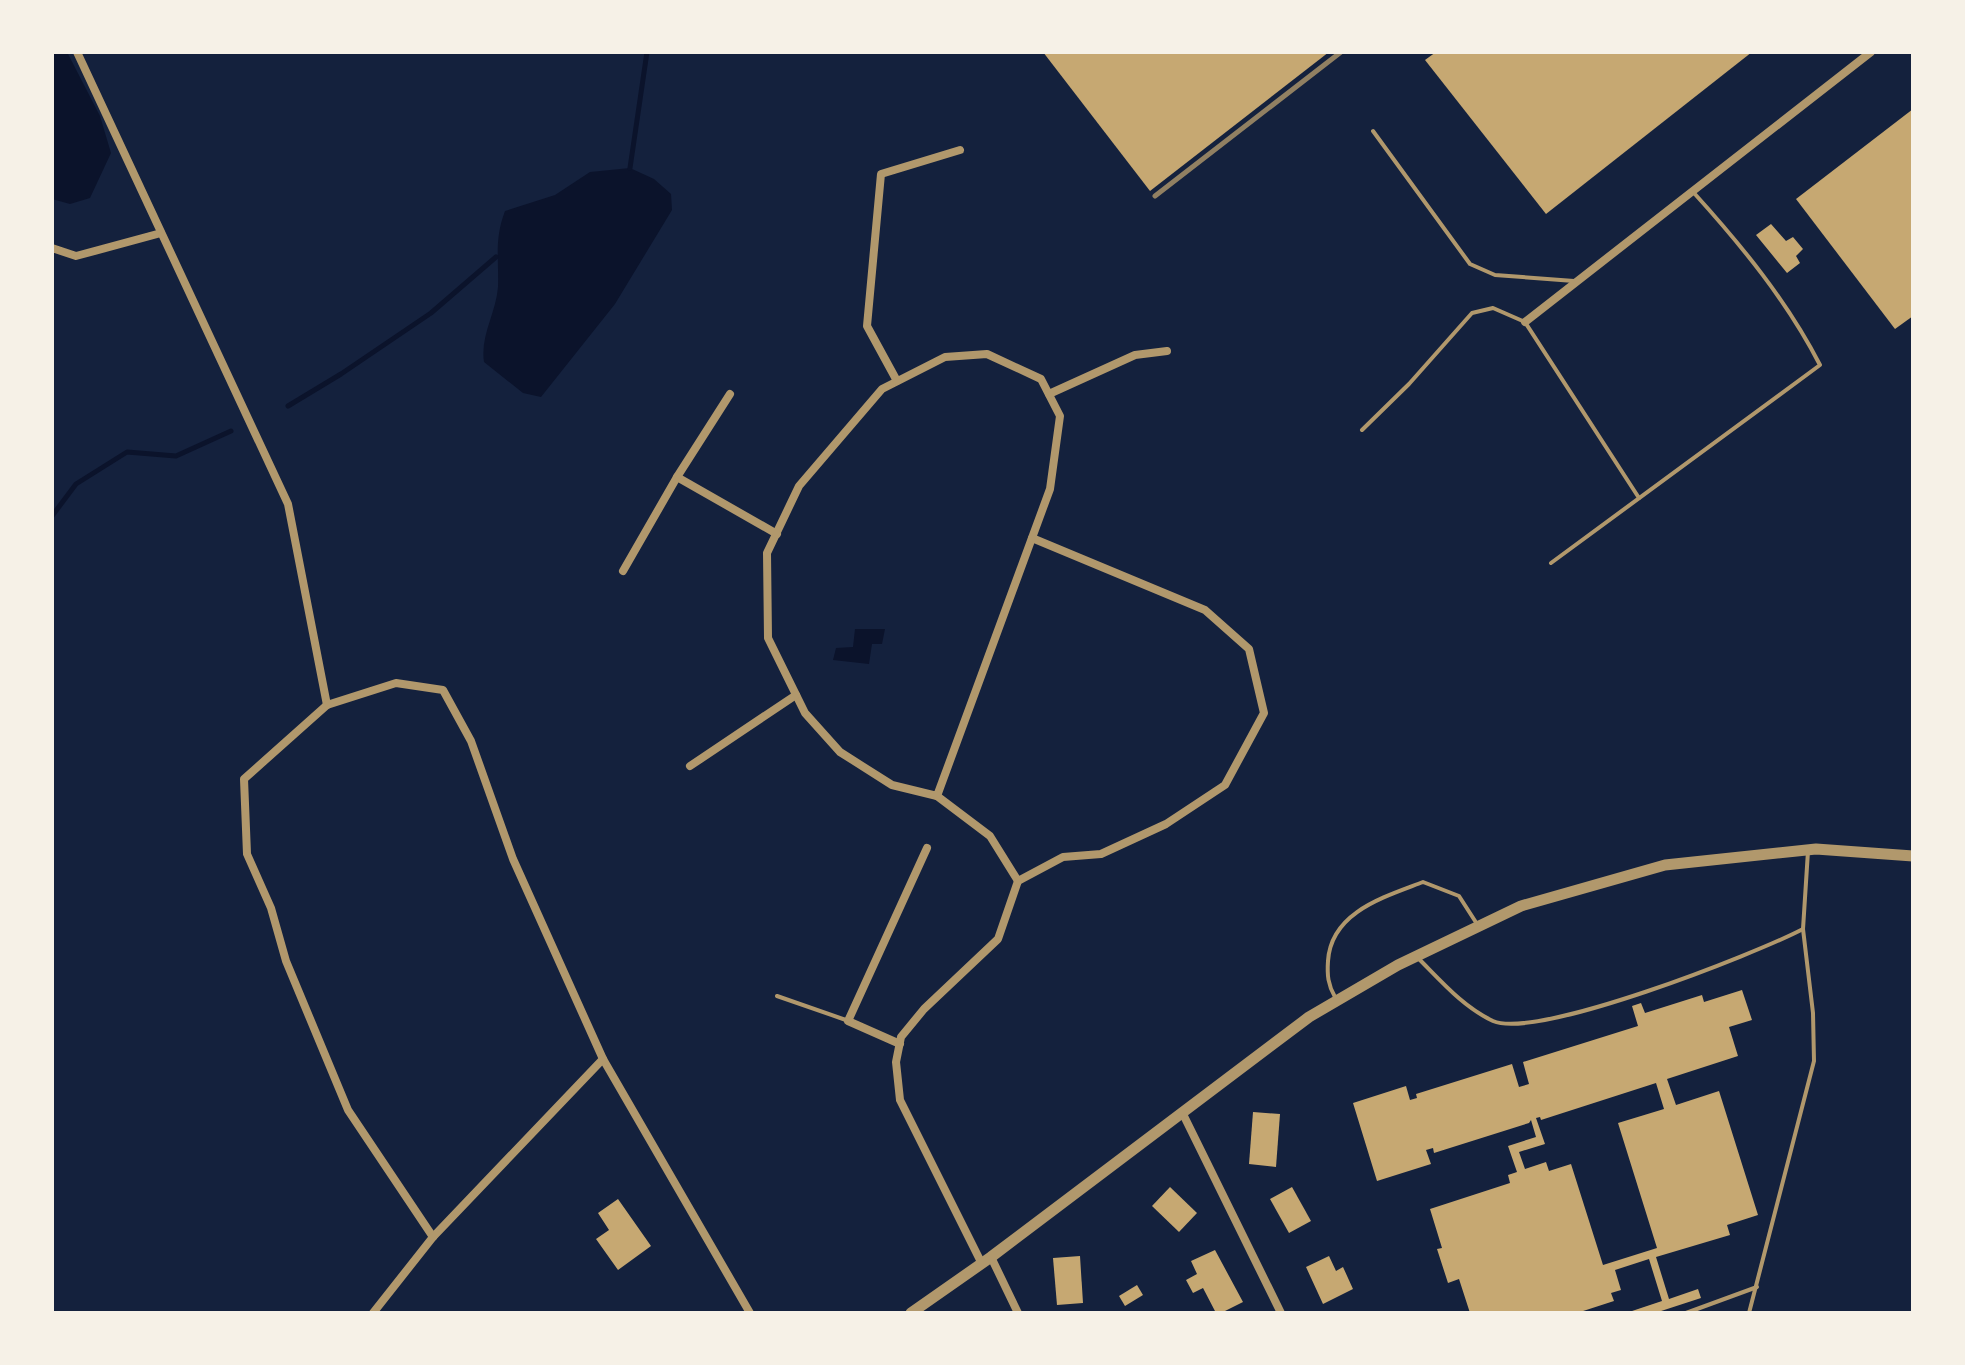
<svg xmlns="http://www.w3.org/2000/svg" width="1965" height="1365" viewBox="0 0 1965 1365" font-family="'Noto Sans',sans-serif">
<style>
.water{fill:#0b132b}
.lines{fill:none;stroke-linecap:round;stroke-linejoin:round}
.stream{stroke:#0b132b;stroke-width:5}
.building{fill:#c6a872;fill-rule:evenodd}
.service{stroke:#b1986c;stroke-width:4}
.minor{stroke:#b1986c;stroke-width:8}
.tertiary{stroke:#b1986c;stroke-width:11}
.rail{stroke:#918062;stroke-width:5}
</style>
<rect width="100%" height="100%" fill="#14213d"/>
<g class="water">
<path d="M 52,52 L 67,52 L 100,116 L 111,153 L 90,198 L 70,204 L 52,199 Z"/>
<path d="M 630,168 L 654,179 L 671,194 L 672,210 L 615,304 L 541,397 L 523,393 L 484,362 C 480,336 496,313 498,287 C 499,258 494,240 505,211 L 555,195 L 590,172 Z"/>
<path d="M 855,629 L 885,629 L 882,644 L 872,644 L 869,664 L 833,660 L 836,648 L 853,647 Z"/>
</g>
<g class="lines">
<g class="stream">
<path d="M 630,168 L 647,52"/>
<path d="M 288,406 L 341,374 L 431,313 L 496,257"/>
<path d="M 52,516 L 76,484 L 127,452 L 176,456 L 231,431"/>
</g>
</g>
<g class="building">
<path d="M 1043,52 L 1329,52 L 1150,191 Z"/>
<path d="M 1436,52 L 1752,52 L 1546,214 L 1425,60 Z"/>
<path d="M 1913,109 L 1913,316 L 1895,329 L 1796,199 Z"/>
<path d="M 1771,224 L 1786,241 L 1793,237 L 1803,249 L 1796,256 L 1800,263 L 1787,273 L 1756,235 Z"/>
<path d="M 1742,990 L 1752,1020 L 1729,1027 L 1738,1056 L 1667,1079 L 1676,1105 L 1719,1091 L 1758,1215 L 1727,1225 L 1730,1235 L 1656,1257 L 1669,1299 L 1698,1289 L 1701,1298 L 1655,1313 L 1626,1313 L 1662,1301 L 1649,1259 L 1615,1270 L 1621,1290 L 1611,1293 L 1614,1301 L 1577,1313 L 1470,1313 L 1459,1279 L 1448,1283 L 1437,1249 L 1442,1248 L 1430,1209 L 1510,1183 L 1508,1175 L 1517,1172 L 1508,1146 L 1536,1137 L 1531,1120 L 1529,1123 L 1434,1153 L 1433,1148 L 1426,1150 L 1431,1164 L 1377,1181 L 1353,1103 L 1406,1086 L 1410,1100 L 1417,1098 L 1416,1094 L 1512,1064 L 1519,1087 L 1529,1084 L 1523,1062 L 1638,1026 L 1632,1006 L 1641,1003 L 1645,1013 L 1702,995 L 1704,1002 ZM 1656,1083 L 1664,1109 L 1618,1123 L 1657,1248 L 1603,1265 L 1571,1164 L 1549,1171 L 1546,1162 L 1525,1169 L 1519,1152 L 1545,1144 L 1536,1118 L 1540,1117 L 1541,1120 Z"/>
<path d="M 1253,1112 L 1280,1114 L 1276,1167 L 1249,1164 Z"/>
<path d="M 1170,1187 L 1197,1213 L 1179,1232 L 1152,1206 Z"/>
<path d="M 1292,1187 L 1311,1221 L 1289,1233 L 1270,1199 Z"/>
<path d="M 618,1199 L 651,1246 L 618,1270 L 596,1239 L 609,1230 L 598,1213 Z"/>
<path d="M 1215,1250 L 1243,1302 L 1221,1313 L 1216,1313 L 1203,1288 L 1193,1293 L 1186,1280 L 1197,1274 L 1191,1261 Z"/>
<path d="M 1080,1256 L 1083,1303 L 1057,1305 L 1053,1258 Z"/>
<path d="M 1329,1256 L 1336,1271 L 1343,1267 L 1353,1289 L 1323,1304 L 1306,1267 Z"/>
<path d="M 1137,1285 L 1143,1295 L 1125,1306 L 1119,1296 Z"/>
</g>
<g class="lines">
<g class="service">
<path d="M 1373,131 L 1470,264 L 1495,275 L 1574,281"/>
<path d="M 1362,430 L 1409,384 L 1472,313 L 1493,308 L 1525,322 L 1639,498"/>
<path d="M 1551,563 L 1820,365 C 1787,301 1742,246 1694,193"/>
<path d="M 1418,958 C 1441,981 1463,1007 1493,1021 C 1537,1040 1755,954 1803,929 L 1808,851"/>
<path d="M 777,996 L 846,1020"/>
<path d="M 1335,997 C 1328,985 1327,975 1328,961 C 1331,912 1384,897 1423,882 L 1459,896 L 1477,924"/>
<path d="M 1686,1313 L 1757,1287"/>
<path d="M 1749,1313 L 1814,1061 L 1813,1013 L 1803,929"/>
</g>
<g class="minor">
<path d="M 77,52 L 288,504 L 327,705"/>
<path d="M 52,248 L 76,256 L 161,233"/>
<path d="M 1525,322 L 1871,52"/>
<path d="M 987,354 L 1041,379 L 1060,416 L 1050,489 L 937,796 L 892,785 L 840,752 L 805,713 L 768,638 L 767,553 L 799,486 L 882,389 L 945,357 Z"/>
<path d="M 897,381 L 867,326 L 881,174 L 960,150"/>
<path d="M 730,394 L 677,477 L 777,534"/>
<path d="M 1049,394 L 1135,355 L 1167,351"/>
<path d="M 623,571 L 677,477"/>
<path d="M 690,766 L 796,695"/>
<path d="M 937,796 L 990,836 L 1018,881"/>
<path d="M 900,1044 L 848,1021 L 927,848"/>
<path d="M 1182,1112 L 1281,1313"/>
<path d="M 433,1237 L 348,1110 L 286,961 L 271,908 L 247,854 L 244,779 L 327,705 L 396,683 L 443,690 L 471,741 L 513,859 L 603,1059 L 750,1313"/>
<path d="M 991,1257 L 1018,1313"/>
<path d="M 982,1264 L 900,1100 L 896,1062 L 901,1037 L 924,1009 L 998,939 L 1018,881 L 1063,857 L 1101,854 L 1166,824 L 1225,785 L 1264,713 L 1249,649 L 1205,610 L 1032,538"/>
<path d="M 373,1313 L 433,1237 L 603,1059"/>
</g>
<path class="tertiary" d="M 911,1313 L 991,1257 L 1309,1017 L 1398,965 L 1521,906 L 1665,865 L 1816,849 L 1913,856"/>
<path class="rail" d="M 1155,196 L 1341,52"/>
</g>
<rect width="1965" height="1365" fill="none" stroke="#f6f1e7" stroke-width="108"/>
</svg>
